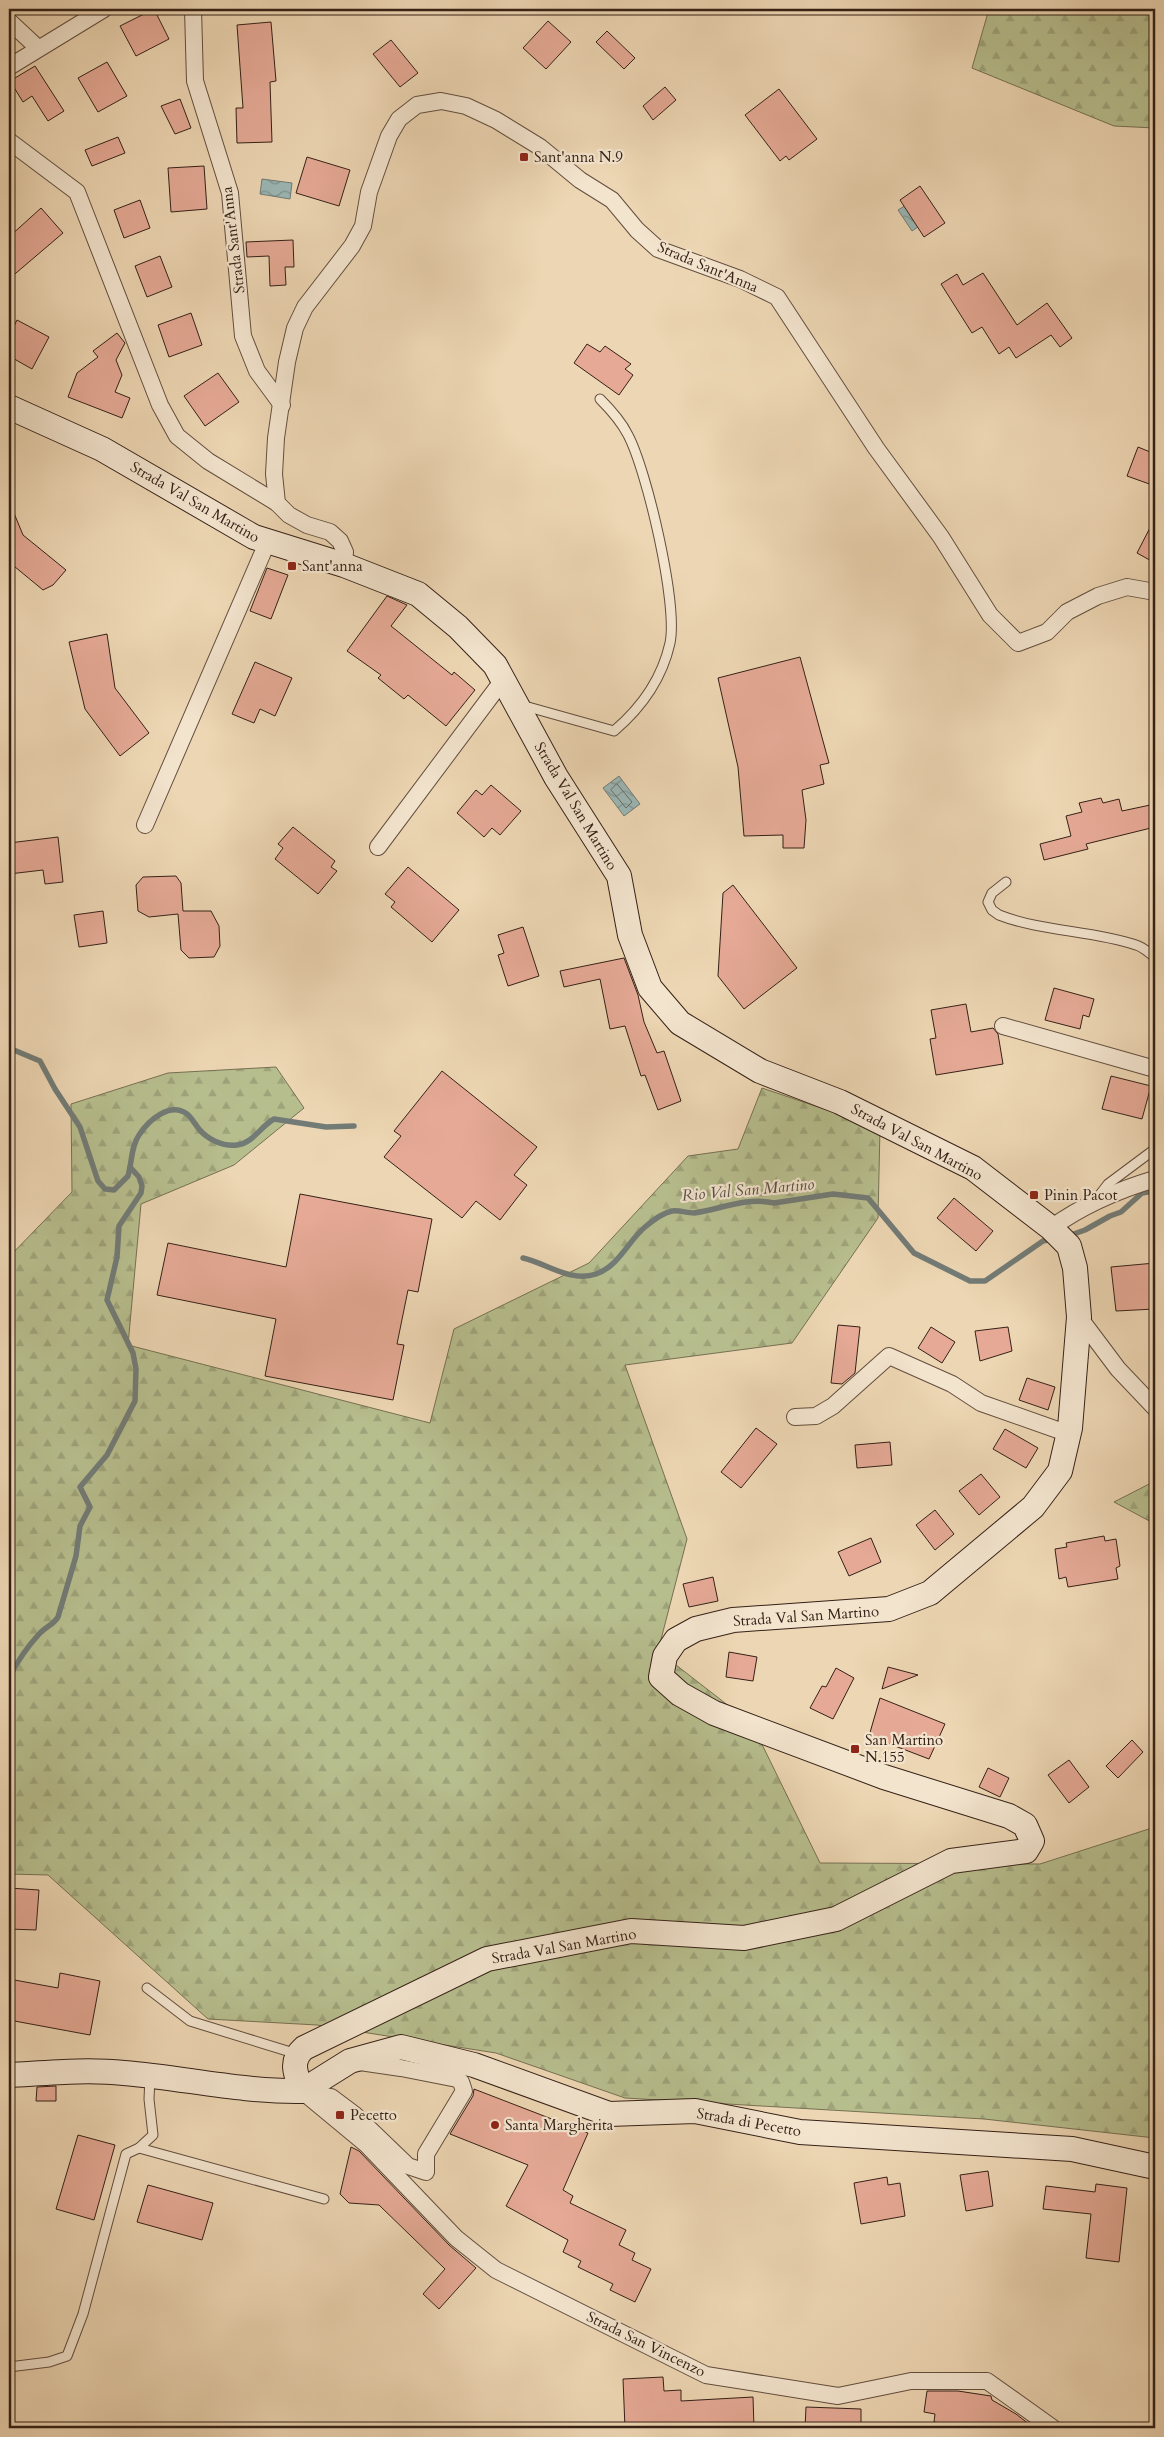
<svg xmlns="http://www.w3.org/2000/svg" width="1164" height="2437" viewBox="0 0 1164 2437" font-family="Cardo,serif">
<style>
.forest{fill:url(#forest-firs);stroke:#767052}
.water{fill:url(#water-waves);stroke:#727b76}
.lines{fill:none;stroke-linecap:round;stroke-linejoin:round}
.shore{stroke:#686c66;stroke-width:1}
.stream{stroke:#727b76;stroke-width:5.5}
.building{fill:#e5a995;stroke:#352117}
.lane-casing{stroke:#634e3e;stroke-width:11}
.street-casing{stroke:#634e3e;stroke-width:18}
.secondary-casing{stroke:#352117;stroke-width:26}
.lane{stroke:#f3e4ce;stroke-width:9}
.street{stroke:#f3e4ce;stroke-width:16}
.secondary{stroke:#f3e4ce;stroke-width:24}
.poi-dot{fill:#8f2418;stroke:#f3e4ce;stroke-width:2}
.labels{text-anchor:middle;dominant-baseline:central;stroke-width:4.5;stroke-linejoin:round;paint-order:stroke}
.poi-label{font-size:15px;fill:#352117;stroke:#f3e4ce;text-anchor:start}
.street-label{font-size:15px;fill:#352117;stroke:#f3e4ce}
.water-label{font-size:16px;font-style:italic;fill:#544e46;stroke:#f3e4ce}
</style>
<defs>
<pattern id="forest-firs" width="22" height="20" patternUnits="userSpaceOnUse" patternTransform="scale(1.25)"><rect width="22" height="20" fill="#b7be8e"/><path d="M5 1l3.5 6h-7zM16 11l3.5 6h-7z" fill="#9ea37a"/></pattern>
<pattern id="water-waves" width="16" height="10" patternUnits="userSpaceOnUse" patternTransform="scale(1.25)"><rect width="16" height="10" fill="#9bb7b5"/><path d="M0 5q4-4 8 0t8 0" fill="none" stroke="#7f9492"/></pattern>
</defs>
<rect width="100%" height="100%" fill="#edd6b3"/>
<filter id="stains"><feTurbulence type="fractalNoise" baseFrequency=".004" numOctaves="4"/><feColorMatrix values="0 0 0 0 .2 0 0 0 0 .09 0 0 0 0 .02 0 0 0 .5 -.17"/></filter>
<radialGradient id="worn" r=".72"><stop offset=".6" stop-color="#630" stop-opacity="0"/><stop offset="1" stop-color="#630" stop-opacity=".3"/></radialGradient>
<g class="forest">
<path d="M 989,9 L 1155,9 L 1155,128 L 1114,126 L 972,68 Z"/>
<path d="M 276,1067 L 304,1108 L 234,1165 L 141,1204 L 128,1345 L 430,1423 L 454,1329 L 589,1263 L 688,1156 L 738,1149 L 762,1088 L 880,1128 L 878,1218 L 792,1343 L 625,1365 L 687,1539 L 658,1651 L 752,1724 L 820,1863 L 1040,1864 L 1155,1827 L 1155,2138 L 984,2119 L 625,2098 L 496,2053 L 317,2025 L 208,2019 L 48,1875 L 9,1874 L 9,1257 L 72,1192 L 71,1104 L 168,1073 Z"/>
<path d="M 1155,1481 L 1155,1524 L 1114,1502 Z"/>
</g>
<g class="water">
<path d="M 262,179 L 292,183 L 290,199 L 260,194 Z"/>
<path d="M 911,202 L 925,222 L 912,231 L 898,210 Z"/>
<path d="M 619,776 L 640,804 L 624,816 L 603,788 Z"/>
</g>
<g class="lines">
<path class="shore" d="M 617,784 L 632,802 L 626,808 L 611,790 Z"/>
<g class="stream">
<path d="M 9,1048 L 40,1061 L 55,1089 L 80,1127 L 98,1181 L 105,1189 L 114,1190 L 128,1176 C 132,1163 131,1146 139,1135 C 148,1121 170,1101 187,1114 C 191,1117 195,1124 199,1129 C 207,1139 223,1147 237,1145 C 253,1143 260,1127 274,1119 L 326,1127 L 354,1126"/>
<path d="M 1068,1236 L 1085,1230 L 1110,1216 L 1121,1212 L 1142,1193 L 1155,1191"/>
<path d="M 523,1258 C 546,1263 571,1283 596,1274 C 619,1266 628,1241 645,1227 C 652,1221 663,1213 672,1211 C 679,1210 687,1213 694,1213 C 722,1209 745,1197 774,1203 L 833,1194 L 868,1198 L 914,1253 L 970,1281 L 985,1281 L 1043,1241 L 1054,1239"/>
<path d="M 10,1676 C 18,1660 28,1646 40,1633 C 47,1626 53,1625 58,1617 L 76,1556 L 80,1526 L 90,1507 L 80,1487 L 107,1455 L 135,1401 L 136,1369 L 133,1353 L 107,1300 L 117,1257 L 119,1226 L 141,1193 L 142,1186 L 139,1177 L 130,1167"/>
</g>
</g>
<g class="building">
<path d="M 154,9 L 169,39 L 136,56 L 120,26 Z"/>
<path d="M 548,21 L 571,42 L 546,69 L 523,48 Z"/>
<path d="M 271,22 L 276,81 L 270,82 L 272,142 L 237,143 L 236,108 L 243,108 L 237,25 Z"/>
<path d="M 607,31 L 635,58 L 624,69 L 596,42 Z"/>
<path d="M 391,40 L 418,73 L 400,87 L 373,54 Z"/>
<path d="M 107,62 L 127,96 L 98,112 L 78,78 Z"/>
<path d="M 35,66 L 64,111 L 48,121 L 32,96 L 23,102 L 10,81 Z"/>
<path d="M 665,87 L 676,100 L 653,120 L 643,106 Z"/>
<path d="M 779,89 L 817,139 L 789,160 L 786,156 L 780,161 L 745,115 Z"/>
<path d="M 180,99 L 191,128 L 175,134 L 161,106 Z"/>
<path d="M 118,137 L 125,153 L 92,166 L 85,150 Z"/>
<path d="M 307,157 L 350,170 L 339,206 L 296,193 Z"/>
<path d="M 204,166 L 207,209 L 171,212 L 168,168 Z"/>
<path d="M 920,186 L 945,223 L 924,237 L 900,200 Z"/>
<path d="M 140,200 L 150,228 L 124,238 L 114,210 Z"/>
<path d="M 41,208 L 63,233 L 9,279 L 9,237 Z"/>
<path d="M 293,240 L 294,267 L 285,267 L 286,285 L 270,286 L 269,256 L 247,257 L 246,242 Z"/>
<path d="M 160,256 L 172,287 L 147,297 L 135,266 Z"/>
<path d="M 983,273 L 1017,325 L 1047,303 L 1072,338 L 1060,347 L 1051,335 L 1016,358 L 1009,347 L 999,354 L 982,327 L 972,333 L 941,284 L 957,274 L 963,285 Z"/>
<path d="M 191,313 L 202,345 L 169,357 L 158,325 Z"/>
<path d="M 17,320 L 49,337 L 32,369 L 9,356 L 9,336 Z"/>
<path d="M 117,333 L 125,343 L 116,360 L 122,375 L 115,392 L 130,398 L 122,418 L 68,397 L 77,373 L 98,357 L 93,351 Z"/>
<path d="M 587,344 L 600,352 L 605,346 L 631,364 L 625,369 L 633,375 L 619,395 L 574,363 Z"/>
<path d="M 218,373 L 239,402 L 205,426 L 184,396 Z"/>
<path d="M 1138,447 L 1155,454 L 1155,486 L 1127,476 Z"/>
<path d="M 9,501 L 23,535 L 66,570 L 53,585 L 43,590 L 9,562 Z"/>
<path d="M 1155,518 L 1155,563 L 1137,553 Z"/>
<path d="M 267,568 L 288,575 L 271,619 L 250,611 Z"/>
<path d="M 387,596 L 407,605 L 391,626 L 452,675 L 454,672 L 475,690 L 446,726 L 408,695 L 404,699 L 378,678 L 381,675 L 347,651 Z"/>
<path d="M 107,634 L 115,688 L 149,733 L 120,756 L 85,709 L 69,642 Z"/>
<path d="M 800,657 L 829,763 L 820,765 L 824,784 L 802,790 L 806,820 L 804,848 L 783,848 L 783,835 L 744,836 L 738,767 L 718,678 Z"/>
<path d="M 255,662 L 292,678 L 275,716 L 260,709 L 254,723 L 232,714 Z"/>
<path d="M 491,785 L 521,811 L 500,835 L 492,828 L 484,837 L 457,813 L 476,790 L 482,795 Z"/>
<path d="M 1101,798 L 1103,803 L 1119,799 L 1122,811 L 1155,804 L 1155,827 L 1086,844 L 1088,849 L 1044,860 L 1040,844 L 1071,836 L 1066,816 L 1082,812 L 1079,803 Z"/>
<path d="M 293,827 L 335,861 L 331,867 L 337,871 L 318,894 L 275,859 L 283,848 L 278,844 Z"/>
<path d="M 58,837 L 63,882 L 45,884 L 43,870 L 9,874 L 9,843 Z"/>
<path d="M 408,867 L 459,910 L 432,942 L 391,907 L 395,902 L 385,894 Z"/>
<path d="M 176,876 L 181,883 L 183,911 L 211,911 L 219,926 L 220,946 L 214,957 L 189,958 L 181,950 L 178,914 L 149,917 L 138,911 L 136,885 L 143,877 Z"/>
<path d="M 733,885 L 797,968 L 744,1009 L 718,976 L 723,893 Z"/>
<path d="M 103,911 L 107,943 L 79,947 L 74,915 Z"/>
<path d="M 523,927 L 539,976 L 508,986 L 498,955 L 504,953 L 498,935 Z"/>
<path d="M 624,958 L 638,995 L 644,1022 L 657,1053 L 664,1051 L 681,1101 L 658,1110 L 645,1075 L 641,1076 L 625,1026 L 610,1029 L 600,979 L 564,987 L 560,971 Z"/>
<path d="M 1054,988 L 1094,999 L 1089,1017 L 1083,1015 L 1080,1029 L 1045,1020 Z"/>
<path d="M 966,1004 L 971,1032 L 993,1028 L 998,1034 L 1003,1064 L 936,1075 L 930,1039 L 936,1038 L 931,1010 Z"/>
<path d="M 442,1071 L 537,1147 L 514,1175 L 527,1185 L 500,1220 L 476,1201 L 462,1218 L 384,1157 L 401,1136 L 394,1131 Z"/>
<path d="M 1111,1076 L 1151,1086 L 1142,1119 L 1102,1109 Z"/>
<path d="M 300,1194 L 432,1219 L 418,1292 L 408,1290 L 397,1344 L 404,1345 L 393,1400 L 265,1376 L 276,1319 L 157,1295 L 168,1243 L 286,1267 Z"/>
<path d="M 954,1198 L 993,1231 L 976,1251 L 937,1218 Z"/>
<path d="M 1155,1263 L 1155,1309 L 1116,1311 L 1111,1267 Z"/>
<path d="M 838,1325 L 860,1327 L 855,1373 L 842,1384 L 831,1383 Z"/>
<path d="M 931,1327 L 955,1342 L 942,1363 L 918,1348 Z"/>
<path d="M 1008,1327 L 1012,1351 L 980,1361 L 975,1331 Z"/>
<path d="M 1027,1378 L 1055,1387 L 1048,1410 L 1019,1400 Z"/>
<path d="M 756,1428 L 777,1444 L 741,1488 L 721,1472 Z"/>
<path d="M 1005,1429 L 1038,1448 L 1026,1468 L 993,1449 Z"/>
<path d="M 890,1442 L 892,1465 L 857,1468 L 855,1445 Z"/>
<path d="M 981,1474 L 1000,1497 L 979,1515 L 959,1491 Z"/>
<path d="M 935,1510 L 954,1534 L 935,1550 L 916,1525 Z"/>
<path d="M 1104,1536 L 1105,1541 L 1116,1539 L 1120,1566 L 1116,1568 L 1118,1579 L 1068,1587 L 1066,1577 L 1059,1579 L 1055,1549 L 1067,1547 L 1066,1543 Z"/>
<path d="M 871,1538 L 881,1562 L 849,1576 L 838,1552 Z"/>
<path d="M 713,1577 L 718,1601 L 689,1607 L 683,1584 Z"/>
<path d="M 729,1652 L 757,1657 L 753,1681 L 726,1677 Z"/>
<path d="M 888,1667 L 918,1675 L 882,1689 Z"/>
<path d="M 836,1668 L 854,1678 L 833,1719 L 810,1708 L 822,1686 L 826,1687 Z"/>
<path d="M 880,1698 L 945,1724 L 929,1759 L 869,1736 Z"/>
<path d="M 1132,1740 L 1143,1752 L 1118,1778 L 1106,1766 Z"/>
<path d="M 1069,1760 L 1089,1787 L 1069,1803 L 1048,1775 Z"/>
<path d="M 988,1768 L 1009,1778 L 1000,1797 L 979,1787 Z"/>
<path d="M 9,1888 L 39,1890 L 36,1930 L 9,1929 Z"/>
<path d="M 60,1973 L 100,1981 L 90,2035 L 9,2020 L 9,1979 L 58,1988 Z"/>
<path d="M 56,2086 L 56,2101 L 36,2101 L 37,2087 Z"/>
<path d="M 474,2089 L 588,2133 L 563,2190 L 573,2196 L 570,2203 L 626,2230 L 619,2245 L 635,2253 L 632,2260 L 651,2269 L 635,2302 L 610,2290 L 613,2284 L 578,2267 L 581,2261 L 563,2252 L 568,2240 L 506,2206 L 528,2165 L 450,2134 L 473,2096 Z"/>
<path d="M 78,2135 L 115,2145 L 94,2220 L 56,2209 Z"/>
<path d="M 351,2147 L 359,2151 L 449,2245 L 476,2268 L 439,2309 L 423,2294 L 445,2269 L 379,2205 L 349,2203 L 340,2194 Z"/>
<path d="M 988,2171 L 993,2206 L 966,2211 L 960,2175 Z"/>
<path d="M 887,2177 L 888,2185 L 900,2183 L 905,2216 L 861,2224 L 854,2183 Z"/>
<path d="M 1096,2184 L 1127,2188 L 1119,2262 L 1086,2258 L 1091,2214 L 1043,2209 L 1046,2186 L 1095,2192 Z"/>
<path d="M 148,2185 L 213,2203 L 202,2240 L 137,2222 Z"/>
<path d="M 663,2377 L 664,2391 L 681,2390 L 681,2401 L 753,2397 L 754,2428 L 625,2428 L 623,2379 Z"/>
<path d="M 927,2391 L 958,2391 L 991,2396 L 992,2400 L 1016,2414 L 1034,2428 L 980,2428 L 934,2422 L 935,2414 L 924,2412 Z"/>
<path d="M 806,2407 L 861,2409 L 861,2428 L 805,2428 Z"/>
</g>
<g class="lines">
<defs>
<g id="lane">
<path d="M 521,705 L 614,731 C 641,708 662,679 670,643 C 678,604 647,471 628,435 C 621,421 611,410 600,399"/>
<path d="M 1006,882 L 992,893 L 988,902 L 992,910 L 999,915 C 1043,932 1091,930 1136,945 C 1143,947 1149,953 1155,957"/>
<path d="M 1098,1197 L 1108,1184 L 1155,1149"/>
<path d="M 147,1988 L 190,2021 L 297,2054"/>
<path d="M 139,2148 L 324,2199"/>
<path d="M 9,2367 L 49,2362 L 67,2356 L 83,2314 L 126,2154 L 139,2148 L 153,2135 L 149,2099 L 150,2077"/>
</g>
<g id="street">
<path d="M 193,9 L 195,81 L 230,193 L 243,336 L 257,371 L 282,405"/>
<path d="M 9,21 L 38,48"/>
<path d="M 9,67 L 104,9"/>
<path d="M 9,141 L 77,192 L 160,405 L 177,436 L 208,461 L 277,503"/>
<path d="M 344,565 L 345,552 L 340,541 L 330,532 L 307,525 L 289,515 L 277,503 L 274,474 L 276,438 L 287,362 L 295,328 L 305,307 L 352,246 L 363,226 L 369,192 L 389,136 L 399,119 L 417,105 L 441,101 L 466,106 L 496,120 L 540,147 L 580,180 L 612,200 L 637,230 L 658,249 L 740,279 L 777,297 L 876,448 L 941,537 L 990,615 L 1018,643 L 1047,632 L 1067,612 L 1098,596 L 1127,587 L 1155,592"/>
<path d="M 145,825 L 267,543"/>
<path d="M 378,847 L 503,680"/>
<path d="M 1003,1026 L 1155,1069"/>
<path d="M 1051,1228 C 1083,1205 1118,1190 1155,1179"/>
<path d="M 1079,1317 L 1118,1369 L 1155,1408"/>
<path d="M 795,1417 L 816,1416 L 833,1406 L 889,1356 L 952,1384 L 981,1403 L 1069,1434"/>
<path d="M 302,2091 L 366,2144 L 456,2238 L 496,2270 L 706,2375 L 838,2396 L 911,2381 L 987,2381 L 1053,2428"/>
<path d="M 305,2092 L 331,2097 L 355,2115 L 408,2166 L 426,2172 L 426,2154 L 464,2091 L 461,2082 L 457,2079 L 401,2068 L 360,2062"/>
</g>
<g id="secondary">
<path d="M 9,407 L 102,449 L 254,537 L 344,565 L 418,594 L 458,627 L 495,665 L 556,777 L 619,876 L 630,935 L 650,988 L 680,1023 L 760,1071 L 840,1102 L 973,1168 L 1051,1228 L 1069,1246 L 1075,1268 L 1079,1317 L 1070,1428 L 1060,1471 L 1033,1507 L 930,1593 L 889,1609 L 733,1620 L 696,1629 L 676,1640 L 665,1656 L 661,1677 L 680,1694 L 714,1713 L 884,1777 L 1009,1816 L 1025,1825 L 1032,1841 L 1026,1851 L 951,1861 L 836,1919 L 744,1938 L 631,1931 L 487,1959 L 304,2048 C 289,2061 296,2075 302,2091"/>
<path d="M 9,2075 C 47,2073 86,2069 124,2073 C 184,2078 242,2092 302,2091"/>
<path d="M 302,2091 L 350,2061 L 401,2047 L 474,2065 L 609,2114 L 695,2111 L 800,2132 L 1072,2149 L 1155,2167"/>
</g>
</defs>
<use href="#lane" class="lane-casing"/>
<use href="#street" class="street-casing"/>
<use href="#secondary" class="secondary-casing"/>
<use href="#lane" class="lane"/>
<use href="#street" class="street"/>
<use href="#secondary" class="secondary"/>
</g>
<g class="poi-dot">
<rect x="519" y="152" width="10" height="10" rx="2.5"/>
<rect x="287" y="561" width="10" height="10" rx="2.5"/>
<rect x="1029" y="1190" width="10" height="10" rx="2.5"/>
<rect x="850" y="1744" width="10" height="10" rx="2.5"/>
<rect x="335" y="2110" width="10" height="10" rx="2.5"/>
<circle cx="495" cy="2125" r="5"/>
</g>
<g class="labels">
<g class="poi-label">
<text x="534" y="157">Sant'anna N.9</text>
<text x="302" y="566">Sant'anna</text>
<text x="1044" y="1195">Pinin Pacot</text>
<text x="865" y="1740">San Martino<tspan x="865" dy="17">N.155</tspan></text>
<text x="350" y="2115">Pecetto</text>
<text x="505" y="2125">Santa Margherita</text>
</g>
<g class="street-label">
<text transform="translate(233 240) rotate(-97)">Strada Sant'Anna</text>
<text transform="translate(708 267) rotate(23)">Strada Sant'Anna</text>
<text transform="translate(195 502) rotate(30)">Strada Val San Martino</text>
<text transform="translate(576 806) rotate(59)">Strada Val San Martino</text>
<text transform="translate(917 1142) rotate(28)">Strada Val San Martino</text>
<text transform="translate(806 1616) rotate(-4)">Strada Val San Martino</text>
<text transform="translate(564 1946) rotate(-10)">Strada Val San Martino</text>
<text transform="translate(749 2122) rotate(10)">Strada di Pecetto</text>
<text transform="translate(646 2344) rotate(26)">Strada San Vincenzo</text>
</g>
<g class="water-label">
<text transform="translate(748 1190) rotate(-5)">Rio Val San Martino</text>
</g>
</g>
<rect width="1164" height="2437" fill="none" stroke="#edd6b3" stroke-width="30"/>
<rect x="10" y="10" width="1144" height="2417" fill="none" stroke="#352117" stroke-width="2.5"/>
<rect x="15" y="15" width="1134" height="2407" fill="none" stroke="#352117"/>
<rect width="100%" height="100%" filter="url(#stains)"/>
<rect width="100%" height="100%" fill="url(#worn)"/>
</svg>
